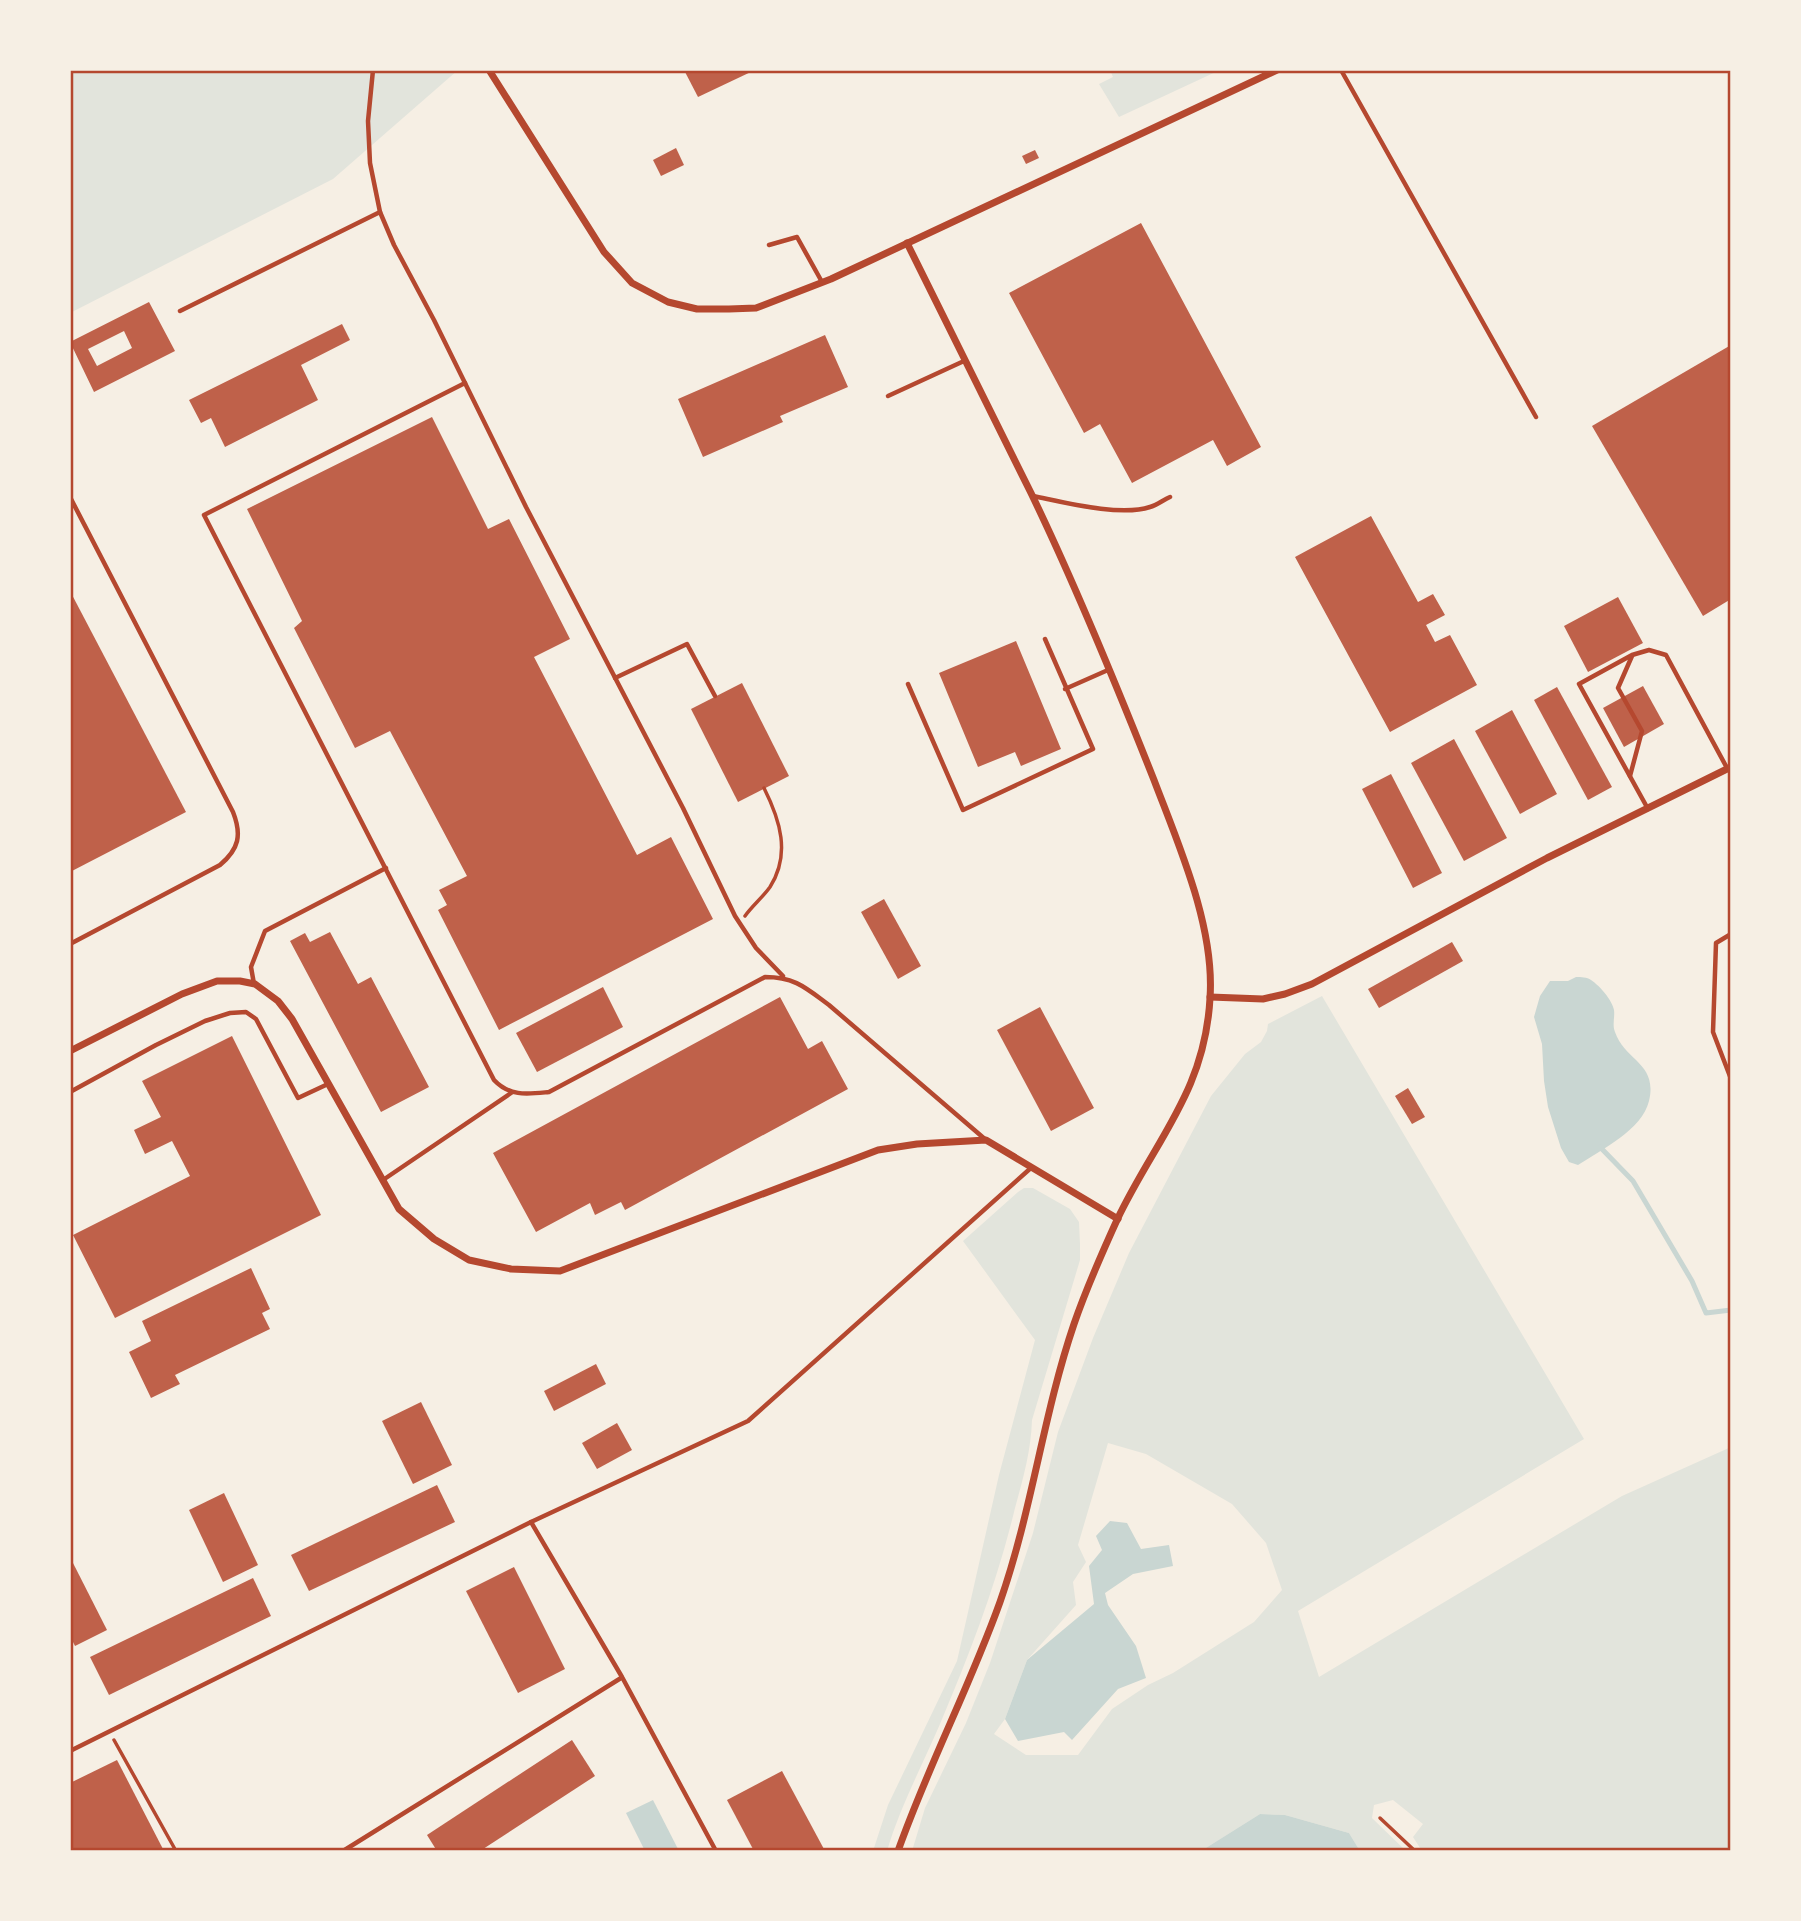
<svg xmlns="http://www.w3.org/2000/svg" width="1801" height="1921" viewBox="0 0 1801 1921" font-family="'Archivo Narrow',sans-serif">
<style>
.green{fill:#e2e4dc;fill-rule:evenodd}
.water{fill:#c9d6d2}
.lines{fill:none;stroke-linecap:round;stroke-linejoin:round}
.stream{stroke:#c9d6d2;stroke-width:5}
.building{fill:#bf614a;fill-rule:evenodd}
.path{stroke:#b5482f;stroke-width:3.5}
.service{stroke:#b5482f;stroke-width:4.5}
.minor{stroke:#b5482f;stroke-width:7}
.neatline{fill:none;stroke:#b5482f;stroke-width:2.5}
</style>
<rect width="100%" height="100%" fill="#f6efe4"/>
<g class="green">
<path d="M 70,70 L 458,70 L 333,179 L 70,313 Z"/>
<path d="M 1110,70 L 1220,70 L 1119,117 L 1099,84 L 1113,77 Z"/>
<path d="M 1322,996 L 1584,1439 L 1298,1611 L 1319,1677 L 1622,1496 L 1731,1447 L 1731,1851 L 1422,1851 L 1413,1837 L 1423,1824 L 1393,1800 L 1374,1805 L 1372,1818 L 1406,1851 L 1360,1851 L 1349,1833 L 1285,1815 L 1260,1814 L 1201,1851 L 912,1851 L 925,1808 L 966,1723 L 990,1663 L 1033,1533 L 1058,1432 L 1093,1338 L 1129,1253 L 1211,1096 L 1245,1054 L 1261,1042 L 1267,1031 L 1268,1024 ZM 1108,1443 L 1146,1454 L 1232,1504 L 1266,1543 L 1282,1590 L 1254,1622 L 1173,1673 L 1148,1685 L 1112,1709 L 1078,1755 L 1026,1755 L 994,1734 L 1005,1719 L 1027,1660 L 1076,1605 L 1073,1582 L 1086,1562 L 1078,1545 Z"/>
<path d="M 1024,1188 L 1033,1188 L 1070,1209 L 1079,1222 L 1080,1244 L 1080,1260 L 1032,1420 C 1031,1451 1023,1479 1015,1508 C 997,1583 970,1653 940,1724 C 922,1766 900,1807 887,1851 L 873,1851 L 888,1805 L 957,1661 L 999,1475 L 1035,1340 L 963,1241 L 1018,1192 Z"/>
</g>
<g class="water">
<path d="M 1576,977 C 1581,977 1587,977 1591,980 C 1600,986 1612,1000 1614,1010 C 1615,1017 1612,1025 1615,1032 C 1625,1061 1658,1063 1649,1101 C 1642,1130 1601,1150 1578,1165 L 1569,1162 L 1561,1148 L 1548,1107 L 1544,1081 L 1542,1044 L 1534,1017 L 1540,996 L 1550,981 L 1568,981 Z"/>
<path d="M 1110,1521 L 1127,1523 L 1141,1549 L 1169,1545 L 1173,1566 L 1133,1574 L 1105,1593 L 1108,1605 L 1136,1646 L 1146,1678 L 1118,1689 L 1072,1740 L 1064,1732 L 1018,1741 L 1005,1719 L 1027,1660 L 1094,1604 L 1089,1566 L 1102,1550 L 1096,1536 Z"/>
<path d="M 653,1800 L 679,1851 L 645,1851 L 626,1813 Z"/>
<path d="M 1260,1814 L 1285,1815 L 1349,1833 L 1360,1851 L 1201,1851 Z"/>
</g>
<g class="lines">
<path class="stream" d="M 1600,1147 L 1633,1181 L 1692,1281 L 1706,1313 L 1731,1310"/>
</g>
<g class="building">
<path d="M 684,70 L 755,70 L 698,97 Z"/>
<path d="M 676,148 L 684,165 L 661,176 L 653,160 Z"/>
<path d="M 1035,150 L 1039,158 L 1026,164 L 1022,156 Z"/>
<path d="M 1141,223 L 1261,447 L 1227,466 L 1213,440 L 1132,483 L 1100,424 L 1084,433 L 1009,293 Z"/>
<path d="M 149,302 L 175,351 L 94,392 L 70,342 ZM 124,331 L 132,348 L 97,366 L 88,349 Z"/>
<path d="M 342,324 L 350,340 L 301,365 L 318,400 L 225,447 L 211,418 L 201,423 L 189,400 Z"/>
<path d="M 825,335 L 848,387 L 780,416 L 783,422 L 703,457 L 678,399 Z"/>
<path d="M 1731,345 L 1731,599 L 1703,616 L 1592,426 Z"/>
<path d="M 432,417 L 488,529 L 509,519 L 570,639 L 534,657 L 637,855 L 671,837 L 713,919 L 499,1030 L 438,910 L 447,905 L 439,890 L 467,876 L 390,731 L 355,748 L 294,628 L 302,621 L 247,509 Z"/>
<path d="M 1371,516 L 1418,602 L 1433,594 L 1445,615 L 1426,625 L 1435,642 L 1450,635 L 1477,685 L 1390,732 L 1295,557 Z"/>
<path d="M 70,591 L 186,812 L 70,872 Z"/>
<path d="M 1618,597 L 1643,643 L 1588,672 L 1564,626 Z"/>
<path d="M 1016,641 L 1061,749 L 1021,766 L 1015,752 L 978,767 L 939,673 Z"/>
<path d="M 742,683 L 789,776 L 738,802 L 691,709 Z"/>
<path d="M 1643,686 L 1664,724 L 1624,747 L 1603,708 Z"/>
<path d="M 1557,687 L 1612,787 L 1588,800 L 1534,700 Z"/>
<path d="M 1512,710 L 1557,794 L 1520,814 L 1475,731 Z"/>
<path d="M 1454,739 L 1507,838 L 1464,861 L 1411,763 Z"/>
<path d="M 1391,774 L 1442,873 L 1413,888 L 1362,789 Z"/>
<path d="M 884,899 L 921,966 L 898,979 L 861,912 Z"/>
<path d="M 330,932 L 358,984 L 371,977 L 429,1087 L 381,1112 L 290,941 L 305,933 L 310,942 Z"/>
<path d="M 1452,942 L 1463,961 L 1379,1008 L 1368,989 Z"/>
<path d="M 603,987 L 623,1027 L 537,1072 L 516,1033 Z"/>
<path d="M 780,997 L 808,1049 L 822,1041 L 848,1089 L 625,1210 L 621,1202 L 595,1215 L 590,1203 L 536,1232 L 493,1153 Z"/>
<path d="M 1040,1007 L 1094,1108 L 1051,1131 L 997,1030 Z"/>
<path d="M 232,1036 L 321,1215 L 115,1318 L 73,1235 L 190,1176 L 172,1141 L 145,1154 L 134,1130 L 161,1117 L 142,1081 Z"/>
<path d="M 1408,1088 L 1425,1117 L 1412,1124 L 1395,1096 Z"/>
<path d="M 251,1268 L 270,1309 L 262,1313 L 270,1329 L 175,1375 L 180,1384 L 151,1398 L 129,1352 L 151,1341 L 142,1321 Z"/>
<path d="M 596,1364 L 606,1384 L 554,1411 L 544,1391 Z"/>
<path d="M 421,1402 L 452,1465 L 413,1484 L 382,1421 Z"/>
<path d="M 617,1423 L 632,1450 L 597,1469 L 582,1443 Z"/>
<path d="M 437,1485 L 455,1522 L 309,1591 L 291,1555 Z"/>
<path d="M 224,1493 L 258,1565 L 223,1582 L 189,1510 Z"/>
<path d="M 73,1563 L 107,1630 L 75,1646 L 70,1636 L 70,1565 Z"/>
<path d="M 514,1567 L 565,1669 L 518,1693 L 466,1591 Z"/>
<path d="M 253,1578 L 271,1616 L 109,1695 L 90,1657 Z"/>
<path d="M 572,1740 L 595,1776 L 480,1851 L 437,1851 L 427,1835 Z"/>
<path d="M 117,1760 L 164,1851 L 70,1851 L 70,1783 Z"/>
<path d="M 782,1771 L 825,1851 L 754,1851 L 727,1800 Z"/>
</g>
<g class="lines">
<g class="path">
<path d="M 745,916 C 752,906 763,897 770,887 C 791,854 780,820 764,788"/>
<path d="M 114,1740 L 176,1851"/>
<path d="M 1380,1818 L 1415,1851"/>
</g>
<g class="service">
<path d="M 373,70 L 368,121 L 370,163 L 380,212 L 394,245 L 434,320 L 526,507 L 683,808 L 735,916 L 756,948 L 783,976"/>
<path d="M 1341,70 L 1536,417"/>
<path d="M 769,245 L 797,237 L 822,282"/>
<path d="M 180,311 L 380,212"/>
<path d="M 465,383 L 204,515 L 494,1080 C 510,1097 528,1094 549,1092 L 765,977 C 795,977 806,988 829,1005 L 986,1140"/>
<path d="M 888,396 L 964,361"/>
<path d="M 1033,496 C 1063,502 1120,517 1150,507 C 1157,505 1163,500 1170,497"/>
<path d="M 70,497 L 233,812 C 242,835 239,849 220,865 L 70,944"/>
<path d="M 615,678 L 687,644 L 715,696"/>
<path d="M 908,684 L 963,810 L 1093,749 L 1045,639"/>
<path d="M 1065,689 L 1108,670"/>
<path d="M 1630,776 L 1642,731 L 1618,688 L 1632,656"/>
<path d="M 1648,809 L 1579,684 L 1632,655 L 1649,650 L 1666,655 L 1727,768"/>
<path d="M 1731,934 L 1716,943 L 1713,1032 L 1731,1079"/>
<path d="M 254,984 L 251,967 L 265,931 L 386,868"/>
<path d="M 70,1092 L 156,1045 L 205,1021 L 230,1013 L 246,1012 L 256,1019 L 298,1098 L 328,1084"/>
<path d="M 383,1180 L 511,1093"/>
<path d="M 531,1522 L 622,1677 L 716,1851"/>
<path d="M 70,1751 L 531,1522 L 748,1421 L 1032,1167"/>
<path d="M 343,1851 L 621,1678"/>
</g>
<g class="minor">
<path d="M 489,70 L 604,252 L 632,283 L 668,302 L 697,309 L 729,309 L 756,308 L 831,279 L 1277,70"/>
<path d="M 1210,997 L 1263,999 L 1285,994 L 1312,984 L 1547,858 L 1731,767"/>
<path d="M 70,1051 L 182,994 L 217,981 L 240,981 L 255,984 L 278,1001 L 292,1019 L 399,1209 L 434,1239 L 469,1260 L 511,1269 L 560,1271 L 878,1150 L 917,1144 L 986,1140 L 1118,1219"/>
<path d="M 898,1851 C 928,1766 970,1686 1000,1602 C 1032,1511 1043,1415 1074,1324 C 1086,1289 1102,1253 1117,1220 C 1155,1140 1205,1092 1210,998 C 1215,927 1179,846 1154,780 C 1116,684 1076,586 1031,493 C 990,409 948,327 907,243"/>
</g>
</g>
<rect width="1801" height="1921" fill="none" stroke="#f6efe4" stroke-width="144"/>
<rect x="72" y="72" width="1657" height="1777" class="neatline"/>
</svg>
